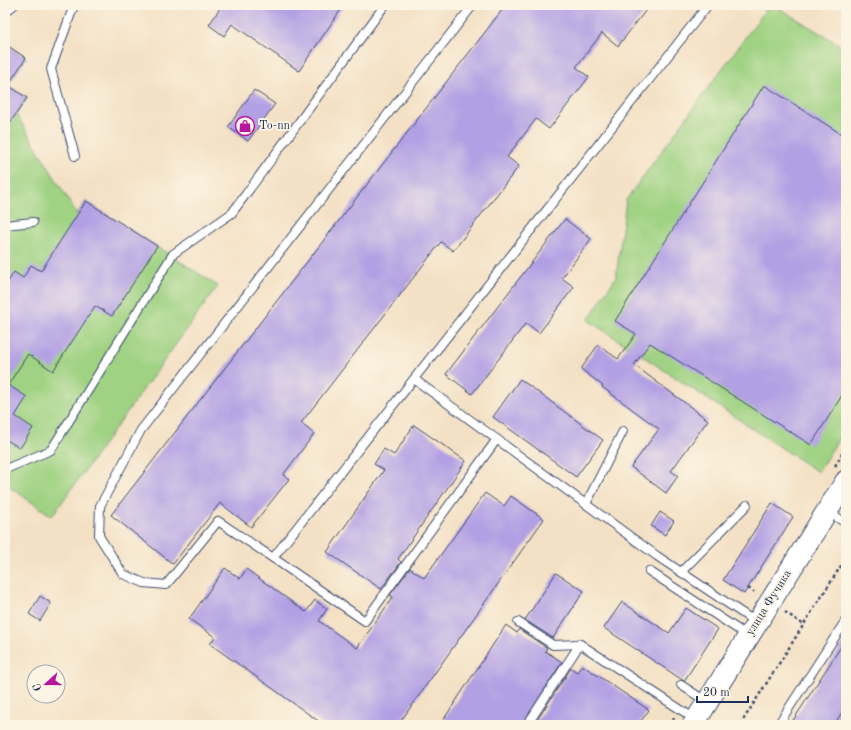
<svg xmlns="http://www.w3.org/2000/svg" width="851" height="730" viewBox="0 0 851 730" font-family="'Old Standard TT',serif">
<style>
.green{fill:#9fd282;stroke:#5d8070}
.building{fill:#b2a0e4}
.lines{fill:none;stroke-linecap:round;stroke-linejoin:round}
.service-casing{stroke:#3c4a6d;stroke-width:10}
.tertiary-casing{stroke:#3c4a6d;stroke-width:23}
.path{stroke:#3c4a6d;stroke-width:2.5;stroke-dasharray:3 3;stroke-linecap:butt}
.service{stroke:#fff;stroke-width:8}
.tertiary{stroke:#fff;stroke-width:21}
.labels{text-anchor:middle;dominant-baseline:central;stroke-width:3.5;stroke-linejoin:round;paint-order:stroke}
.poi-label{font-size:12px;fill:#1b2f5e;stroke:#fcf5e5;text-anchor:start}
.street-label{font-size:12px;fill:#1b2f5e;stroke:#fcf5e5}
</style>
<rect width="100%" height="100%" fill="#fcf5e5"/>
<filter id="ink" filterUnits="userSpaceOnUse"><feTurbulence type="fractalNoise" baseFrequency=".025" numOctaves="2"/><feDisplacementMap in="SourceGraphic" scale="8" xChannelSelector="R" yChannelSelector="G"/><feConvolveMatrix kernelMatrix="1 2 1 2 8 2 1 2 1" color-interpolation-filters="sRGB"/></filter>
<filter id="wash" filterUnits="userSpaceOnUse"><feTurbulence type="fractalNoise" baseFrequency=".012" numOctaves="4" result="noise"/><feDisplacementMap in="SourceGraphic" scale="16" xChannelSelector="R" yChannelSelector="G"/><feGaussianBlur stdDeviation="0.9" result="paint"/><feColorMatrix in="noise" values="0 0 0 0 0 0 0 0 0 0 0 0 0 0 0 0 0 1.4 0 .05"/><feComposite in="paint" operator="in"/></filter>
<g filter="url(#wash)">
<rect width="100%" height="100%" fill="#f4e1c5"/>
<g class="green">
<path d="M 769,5 L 774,5 L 846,49 L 846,427 L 818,472 L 588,320 L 616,277 L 626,200 Z"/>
<path d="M 5,44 L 26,58 L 8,85 L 27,98 L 16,114 L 77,214 L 86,201 L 218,286 L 52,516 L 5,484 Z"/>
</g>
<g id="blocks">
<g class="building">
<path d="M 222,5 L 344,5 L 299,71 L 232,24 L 224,36 L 209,25 Z"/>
<path d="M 506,5 L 650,5 L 618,46 L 602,33 L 576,67 L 589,77 L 549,129 L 536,119 L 507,157 L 519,166 L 453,251 L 441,242 L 301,423 L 314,434 L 283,475 L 289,479 L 251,527 L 220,503 L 173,564 L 111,515 Z"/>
<path d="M 5,44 L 26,58 L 8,85 L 27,98 L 5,130 Z"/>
<path d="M 764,85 L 846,137 L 846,389 L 811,445 L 650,343 L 634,365 L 708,420 L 671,471 L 678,476 L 666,493 L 631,467 L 659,429 L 602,387 L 603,386 L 581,369 L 598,345 L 618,359 L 636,334 L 615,321 Z"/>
<path d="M 254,90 L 275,104 L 248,141 L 228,127 Z"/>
<path d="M 86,201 L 157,246 L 112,316 L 95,306 L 53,371 L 28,354 L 8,385 L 27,397 L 15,416 L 33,428 L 20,448 L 5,439 L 5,287 L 14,272 L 23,278 L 31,265 L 41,271 Z"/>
<path d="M 565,219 L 591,239 L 562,278 L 574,287 L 539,333 L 526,323 L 472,394 L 446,374 Z"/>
<path d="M 520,379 L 603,440 L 576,477 L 493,417 Z"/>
<path d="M 414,425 L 466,461 L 398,559 L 401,562 L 381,589 L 327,552 L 384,470 L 374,464 L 384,449 L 394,455 Z"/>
<path d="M 485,493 L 504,506 L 511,496 L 544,519 L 398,725 L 324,725 L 210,644 L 215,637 L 189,619 L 225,568 L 240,579 L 246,569 L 306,612 L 315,600 L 327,609 L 319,621 L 357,648 L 393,597 L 390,595 L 410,568 L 424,578 Z"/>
<path d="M 772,503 L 793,517 L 744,594 L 723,580 Z"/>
<path d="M 660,512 L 674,521 L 665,535 L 651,526 Z"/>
<path d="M 556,573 L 584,591 L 553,638 L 525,620 Z"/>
<path d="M 40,596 L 51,603 L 40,621 L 29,614 Z"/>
<path d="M 622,602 L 669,633 L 686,608 L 718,629 L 684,681 L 604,628 Z"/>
<path d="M 506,625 L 517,633 L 519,629 L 547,648 L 545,651 L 562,662 L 522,725 L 440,725 Z"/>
<path d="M 846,639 L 846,706 L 834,725 L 790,725 Z"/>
<path d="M 582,665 L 649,710 L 638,725 L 534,725 L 571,668 L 577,672 Z"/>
</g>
</g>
</g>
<g filter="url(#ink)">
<use href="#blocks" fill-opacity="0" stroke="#3c4a6d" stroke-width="1"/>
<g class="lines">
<defs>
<g id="service">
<path d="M 74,5 L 51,69 L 75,156"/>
<path d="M 473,5 L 141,430 L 100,506 L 99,536 L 123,574 L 144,583 L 166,585 L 218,521 L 273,558 L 708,5"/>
<path d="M 5,12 L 14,5"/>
<path d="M 5,225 L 33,222"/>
<path d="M 414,379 L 657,556 L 757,623"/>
<path d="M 5,466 L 8,468 L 51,450 L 173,254 L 232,213 L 385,5"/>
<path d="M 586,504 L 623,431"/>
<path d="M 827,511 L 846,523"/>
<path d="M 273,558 L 365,621 L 497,439"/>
<path d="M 649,571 L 748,636"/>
<path d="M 681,572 L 747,505"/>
<path d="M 518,622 L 553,645 L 580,644 L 695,719"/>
<path d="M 681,685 L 707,702"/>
<path d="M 527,725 L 580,644"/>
<path d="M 778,725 L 846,620"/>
</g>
<path id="tertiary" d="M 693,725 L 846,481"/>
</defs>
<use href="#service" class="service-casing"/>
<use href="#tertiary" class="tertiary-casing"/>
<g class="path">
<path d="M 835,466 L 846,447"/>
<path d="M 748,588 L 754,592"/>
<path d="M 785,612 L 804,625"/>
<path d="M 659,723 L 661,725"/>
<path d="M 670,725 L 674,718"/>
<path d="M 740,725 L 846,558"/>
</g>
<use href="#service" class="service"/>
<use href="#tertiary" class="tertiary"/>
</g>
</g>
<defs>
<symbol id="shop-ring" viewBox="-11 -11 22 22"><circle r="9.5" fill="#fcf5e5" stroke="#b5179e" stroke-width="1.5"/><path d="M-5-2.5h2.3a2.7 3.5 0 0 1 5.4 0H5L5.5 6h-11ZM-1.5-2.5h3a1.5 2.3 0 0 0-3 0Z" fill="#b5179e"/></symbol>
</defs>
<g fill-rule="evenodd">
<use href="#shop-ring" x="234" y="115" width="22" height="22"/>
</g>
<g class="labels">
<g class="poi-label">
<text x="259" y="126">To-nn</text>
</g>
<g class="street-label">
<text transform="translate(769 603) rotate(-58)">улица Фучика</text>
</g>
</g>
<rect width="851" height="730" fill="none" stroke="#fcf5e5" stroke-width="20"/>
<g transform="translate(46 684) rotate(249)"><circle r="19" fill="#fcf5e5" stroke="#a2a6af"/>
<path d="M0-3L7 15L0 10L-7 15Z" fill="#b5179e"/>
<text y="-6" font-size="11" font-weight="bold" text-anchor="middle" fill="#1b2f5e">С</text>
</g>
<path d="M697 696v6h51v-6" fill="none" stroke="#1b2f5e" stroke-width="2"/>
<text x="703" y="696" font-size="12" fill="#1b2f5e" stroke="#fcf5e5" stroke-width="3" paint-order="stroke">20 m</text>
</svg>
